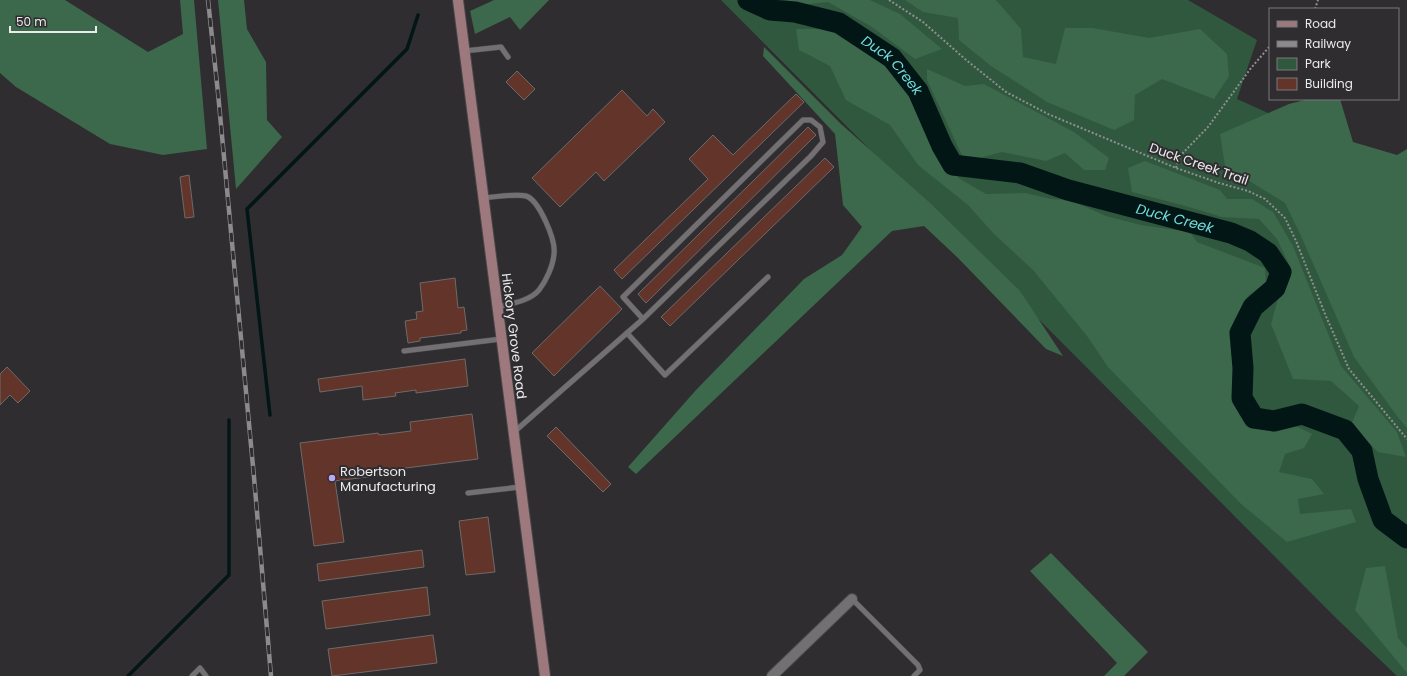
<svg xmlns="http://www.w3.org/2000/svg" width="1407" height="676" viewBox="0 0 1407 676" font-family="Poppins,sans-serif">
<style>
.green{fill:#30583e}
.forest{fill:#3c684b}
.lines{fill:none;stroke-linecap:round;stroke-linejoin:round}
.stream{stroke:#021616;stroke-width:3.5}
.river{stroke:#021616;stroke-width:21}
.building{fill:#62342a;stroke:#6e6a69}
.service-casing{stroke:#4a484b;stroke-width:6}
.minor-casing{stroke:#4a484b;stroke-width:12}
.secondary-casing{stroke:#4a484b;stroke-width:12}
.path{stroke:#908f91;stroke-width:2;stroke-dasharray:2 2;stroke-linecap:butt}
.service{stroke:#737073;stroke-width:5}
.minor{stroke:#737073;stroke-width:10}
.secondary{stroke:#9d797e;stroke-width:10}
.rail-casing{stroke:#8c8a8d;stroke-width:4.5}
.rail{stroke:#2f2d30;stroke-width:3;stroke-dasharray:9;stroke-linecap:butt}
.poi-dot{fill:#baaaf6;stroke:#2f2d30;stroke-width:1.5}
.labels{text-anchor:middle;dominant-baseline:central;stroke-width:4;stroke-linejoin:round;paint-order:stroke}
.street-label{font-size:13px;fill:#ebeaec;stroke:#2f2d30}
.poi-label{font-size:13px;fill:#ebeaec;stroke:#2f2d30;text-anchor:start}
.water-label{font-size:14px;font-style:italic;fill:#72dbdc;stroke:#2f2d30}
</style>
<rect width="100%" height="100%" fill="#2f2d30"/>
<path class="green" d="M 721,0 L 1188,0 L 1257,40 L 1237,99 L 1308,131 L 1407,303 L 1407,676 L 1397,676 L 1337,619 Z"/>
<g class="forest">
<path d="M 0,0 L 65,0 L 148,52 L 183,34 L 180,0 L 194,0 L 207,149 L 163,155 L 110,144 L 16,87 L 0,73 Z"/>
<path d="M 218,0 L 244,0 L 247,29 L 266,62 L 267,120 L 282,137 L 236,189 Z"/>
<path d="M 494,0 L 549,0 L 520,30 L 510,17 L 475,34 L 470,11 Z"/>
<path d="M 786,0 L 870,0 L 900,14 L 942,49 L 915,59 L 872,27 L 828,2 L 799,5 Z"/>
<path d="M 905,0 L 996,0 L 1021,29 L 1023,57 L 1056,64 L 1065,28 L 1093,28 L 1149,38 L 1200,29 L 1227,54 L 1229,76 L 1214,99 L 1162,79 L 1135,95 L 1134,120 L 1114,130 L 1047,102 L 991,66 L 959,40 L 958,18 L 923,12 Z"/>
<path d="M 796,29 L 826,29 L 853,38 L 876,53 L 897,73 L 918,103 L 937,156 L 960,179 L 986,194 L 1025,193 L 1051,199 L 1070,200 L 1106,216 L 1141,225 L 1190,232 L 1197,242 L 1265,268 L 1266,282 L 1248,296 L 1234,321 L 1240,400 L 1257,429 L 1296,426 L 1312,434 L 1304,448 L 1285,454 L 1279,472 L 1312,479 L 1324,494 L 1298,499 L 1300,514 L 1351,509 L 1356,522 L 1287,542 L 1241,504 L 1108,367 L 1087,336 L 1033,270 L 993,233 L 968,205 L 918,165 L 890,125 L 846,100 L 830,66 L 799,50 Z"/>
<path d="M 764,47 L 841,124 L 929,202 L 1020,291 L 1063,356 L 1046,349 L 958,258 L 924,226 L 892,231 L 636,474 L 628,467 L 696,390 L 804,279 L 842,255 L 862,227 L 843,205 L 835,134 L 763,56 Z"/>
<path d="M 927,69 L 965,86 L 984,84 L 1074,132 L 1109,158 L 1105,170 L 1084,170 L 1065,153 L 1046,161 L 1002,152 L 965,162 L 927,80 Z"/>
<path d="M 1309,99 L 1340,99 L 1353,142 L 1397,155 L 1407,149 L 1407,428 L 1397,416 L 1354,357 L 1301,236 L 1285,203 L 1225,166 L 1220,134 L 1289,104 Z"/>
<path d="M 1145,161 L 1220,190 L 1227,199 L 1252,199 L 1273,212 L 1293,246 L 1341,366 L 1397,432 L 1406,457 L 1378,452 L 1351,425 L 1359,406 L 1331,381 L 1293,379 L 1271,324 L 1281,288 L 1292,271 L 1277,239 L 1259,219 L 1222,217 L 1189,207 L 1132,192 L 1128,168 Z"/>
<path d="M 1051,553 L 1148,652 L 1124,676 L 1104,676 L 1117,663 L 1030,571 Z"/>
<path d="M 1385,566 L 1398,638 L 1407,648 L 1407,673 L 1355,610 L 1366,568 Z"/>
</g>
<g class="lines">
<g class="stream">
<path d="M 270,415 L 247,209 L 407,49 L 418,15"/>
<path d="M 128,676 L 229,575 L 229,420"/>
</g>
<path class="river" id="s1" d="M 748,0 L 770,10 L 795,12 L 839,23 L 892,58 L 918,91 L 942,146 L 953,165 L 1020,173 L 1068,190 L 1231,233 L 1250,241 L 1268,253 L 1281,272 L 1275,288 L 1253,307 L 1240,333 L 1243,368 L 1242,398 L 1254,418 L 1274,421 L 1302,414 L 1345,430 L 1362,451 L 1368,479 L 1383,520 L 1407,538"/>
</g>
<g class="building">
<path d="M 517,71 L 535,89 L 524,100 L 506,82 Z"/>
<path d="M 622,90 L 647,116 L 653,109 L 665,122 L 604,181 L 596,172 L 560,207 L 532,178 Z"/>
<path d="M 796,94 L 804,102 L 622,279 L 614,270 L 708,179 L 689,159 L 713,135 L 733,155 Z"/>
<path d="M 808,127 L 816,135 L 646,303 L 638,294 Z"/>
<path d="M 825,158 L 834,167 L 670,326 L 661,317 Z"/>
<path d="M 189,175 L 194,217 L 185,218 L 180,177 Z"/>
<path d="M 455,278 L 458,308 L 464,307 L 467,330 L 461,331 L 461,333 L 420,338 L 420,341 L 408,343 L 405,321 L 417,319 L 416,312 L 423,311 L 420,283 Z"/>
<path d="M 600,286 L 622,309 L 554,376 L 532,353 Z"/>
<path d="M 465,359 L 468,386 L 416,393 L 416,390 L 395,393 L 396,396 L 363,400 L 362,386 L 320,392 L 318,379 Z"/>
<path d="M 7,367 L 30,391 L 18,403 L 10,395 L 0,405 L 0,374 Z"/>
<path d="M 472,414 L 478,459 L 382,471 L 383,475 L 335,481 L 344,542 L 314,546 L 300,443 L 378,433 L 379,435 L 411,431 L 410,422 Z"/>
<path d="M 556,427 L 611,484 L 603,492 L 547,436 Z"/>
<path d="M 488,517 L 495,572 L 466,575 L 459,521 Z"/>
<path d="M 422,550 L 424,567 L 319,581 L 317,564 Z"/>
<path d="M 427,587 L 430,615 L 326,629 L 322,601 Z"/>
<path d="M 433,635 L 437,663 L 332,676 L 328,649 Z"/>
</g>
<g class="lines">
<defs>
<g id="service">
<path d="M 464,51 L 501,47 L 508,57"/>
<path d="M 483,198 C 491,197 519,194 526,196 C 539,200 556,240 554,254 C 553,266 546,281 539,290 C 530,301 510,304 497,307"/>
<path d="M 627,333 L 665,375 L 768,277"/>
<path d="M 404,351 L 501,339"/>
<path d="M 514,432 L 643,319 L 811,156 L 823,142 L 820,127 L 811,120 L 803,120 L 623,297 L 643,319"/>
<path d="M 468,493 L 520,487"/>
<path d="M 852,599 L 918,665 L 920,670 L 914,676"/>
<path d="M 192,676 L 200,668 L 206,676"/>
</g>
<path id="minor" d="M 772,676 L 852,599"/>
<path id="secondary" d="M 458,0 L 545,676"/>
</defs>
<use href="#service" class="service-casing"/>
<use href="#minor" class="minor-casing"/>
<use href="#secondary" class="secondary-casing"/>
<g class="path">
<path d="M 889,0 L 923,22 L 965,59 L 1006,92 L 1048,114 L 1176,168 L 1219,183 L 1248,191 L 1265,199 L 1285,218 L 1296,241 L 1325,314 L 1349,369 L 1407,439"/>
<path d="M 1315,9 L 1318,0"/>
<path d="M 1176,168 L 1179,157 L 1208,127 L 1251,68 L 1270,46"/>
</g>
<use href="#service" class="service"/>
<use href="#minor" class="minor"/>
<use href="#secondary" class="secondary"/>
<defs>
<path id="rail" d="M 208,0 L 218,93 L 254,477 L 271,676"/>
</defs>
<use href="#rail" class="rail-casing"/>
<use href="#rail" class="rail"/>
</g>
<circle class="poi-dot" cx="332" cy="478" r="4"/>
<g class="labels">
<g class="street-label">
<text transform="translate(1199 164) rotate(19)">Duck Creek Trail</text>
<text transform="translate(514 336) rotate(83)">Hickory Grove Road</text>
</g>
<g class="poi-label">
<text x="340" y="471">Robertson<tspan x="340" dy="15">Manufacturing</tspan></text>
</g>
<g class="water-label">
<text stroke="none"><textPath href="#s1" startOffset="163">Duck Creek</textPath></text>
<text stroke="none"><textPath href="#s1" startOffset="511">Duck Creek</textPath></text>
</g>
</g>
<rect x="1269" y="8" width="130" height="92" fill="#2f2d30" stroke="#7a797b"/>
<rect x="1277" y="21" width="20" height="6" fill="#9d797e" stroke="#7a797b"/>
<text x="1305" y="28" font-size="12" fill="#ebeaec">Road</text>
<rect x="1277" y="41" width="20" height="6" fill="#8c8a8d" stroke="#7a797b"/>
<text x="1305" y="48" font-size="12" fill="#ebeaec">Railway</text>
<rect x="1277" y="58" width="20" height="12" fill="#30583e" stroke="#7a797b"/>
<text x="1305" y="68" font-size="12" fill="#ebeaec">Park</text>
<rect x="1277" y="78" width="20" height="12" fill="#62342a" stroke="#7a797b"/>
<text x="1305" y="88" font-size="12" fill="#ebeaec">Building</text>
<path d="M10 26v6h86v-6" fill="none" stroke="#ebeaec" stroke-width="2"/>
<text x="16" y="26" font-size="12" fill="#ebeaec" stroke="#2f2d30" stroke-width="3" paint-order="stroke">50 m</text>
</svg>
